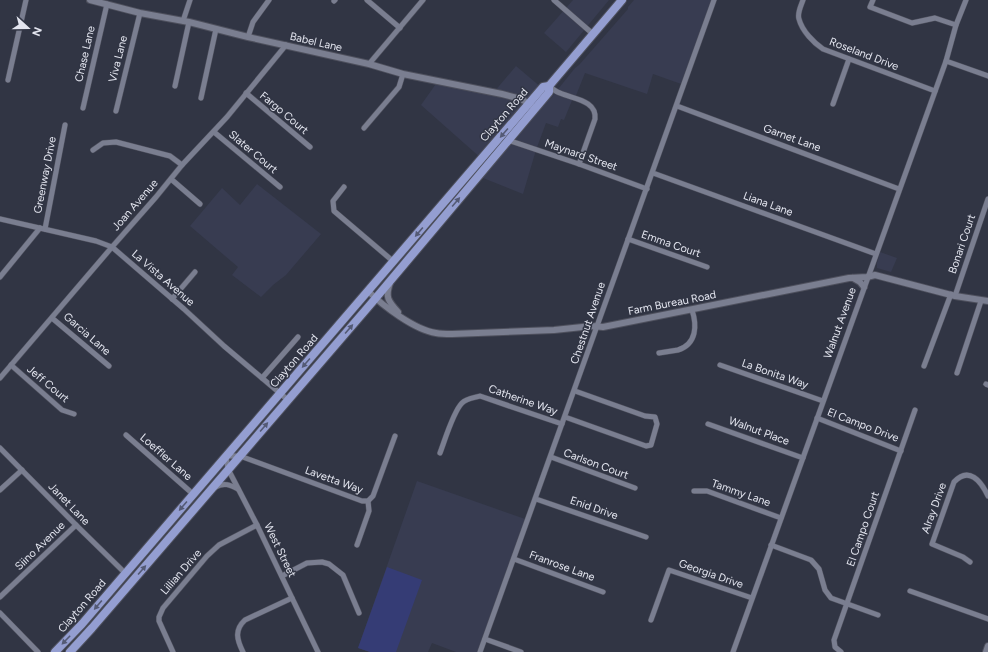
<svg xmlns="http://www.w3.org/2000/svg" width="988" height="652" viewBox="0 0 988 652" font-family="Figtree,sans-serif">
<style>
.built{fill:#383c51}
.green{fill:#353c75}
.lines{fill:none;stroke-linecap:round;stroke-linejoin:round}
.minor-casing{stroke:#4e505d;stroke-width:6}
.tertiary-casing{stroke:#4e505d;stroke-width:8}
.primary-casing{stroke:#4e505d;stroke-width:10}
.minor{stroke:#7a7e90;stroke-width:5}
.tertiary{stroke:#7a7e90;stroke-width:6}
.primary{stroke:#949ed1;stroke-width:8}
.oneway{fill:#545a75}
.labels{text-anchor:middle;dominant-baseline:central;stroke-width:3;stroke-linejoin:round;paint-order:stroke}
.street-label{font-size:11px;fill:#e3e5ef;stroke:#313544}
</style>
<rect width="100%" height="100%" fill="#313544"/>
<g class="built">
<path d="M 573,0 L 609,0 L 566,52 L 544,33 Z"/>
<path d="M 634,0 L 714,0 L 684,85 L 653,74 L 647,94 L 585,73 L 575,98 L 573,98 L 564,120 L 561,119 L 558,127 L 546,123 L 536,150 L 523,194 L 478,176 L 535,108 L 551,98 L 575,68 L 579,65 L 628,9 L 628,7 Z"/>
<path d="M 516,66 L 542,88 L 482,159 L 421,105 L 438,81 L 494,92 Z"/>
<path d="M 257,184 L 321,234 L 286,275 L 273,285 L 261,297 L 232,275 L 238,267 L 190,226 L 222,188 L 240,205 Z"/>
<path d="M 880,252 L 897,258 L 891,272 L 877,268 L 877,263 Z"/>
<path d="M 417,481 L 528,520 L 480,652 L 456,652 L 432,643 L 428,652 L 370,652 L 358,648 Z"/>
</g>
<path class="green" d="M 387,567 L 422,580 L 396,652 L 370,652 L 358,648 Z"/>
<g class="lines">
<defs>
<g id="minor">
<path d="M 367,0 L 400,28"/>
<path d="M 554,0 L 593,34"/>
<path d="M 803,0 C 801,6 797,13 799,19 C 802,31 814,43 823,49 L 935,91"/>
<path d="M 873,0 L 870,7 L 912,23 L 935,18 L 956,25"/>
<path d="M 334,1 L 335,0"/>
<path d="M 183,21 L 190,0"/>
<path d="M 248,37 L 253,22 L 269,0"/>
<path d="M 946,61 L 988,76"/>
<path d="M 369,64 L 423,0"/>
<path d="M 8,80 L 26,0"/>
<path d="M 175,86 L 189,22"/>
<path d="M 549,86 C 553,89 556,92 560,93 C 573,99 597,100 595,119 L 579,164"/>
<path d="M 246,93 L 310,147"/>
<path d="M 201,98 L 216,29"/>
<path d="M 833,104 L 849,59"/>
<path d="M 677,106 L 899,189"/>
<path d="M 83,108 L 107,4"/>
<path d="M 116,111 L 140,13"/>
<path d="M 364,128 L 399,87 L 403,74"/>
<path d="M 214,132 L 280,187"/>
<path d="M 508,140 L 579,164 L 647,189"/>
<path d="M 93,150 L 103,143 L 116,142 L 170,156 L 182,165"/>
<path d="M 653,173 L 876,254"/>
<path d="M 171,179 L 200,204"/>
<path d="M 344,187 L 333,201 L 334,211 L 394,262"/>
<path d="M 0,219 L 96,241 L 112,247 L 184,309 L 224,346 L 288,400"/>
<path d="M 45,229 L 65,125"/>
<path d="M 628,239 L 707,267"/>
<path d="M 0,277 L 40,228"/>
<path d="M 955,296 L 988,199"/>
<path d="M 172,299 L 195,272"/>
<path d="M 52,318 L 109,366"/>
<path d="M 659,353 C 665,352 672,351 678,350 C 697,344 697,325 692,310"/>
<path d="M 11,365 L 62,410 L 74,414"/>
<path d="M 720,365 L 823,401"/>
<path d="M 924,366 L 951,294"/>
<path d="M 957,373 L 981,301"/>
<path d="M 0,378 L 112,247 L 156,197 L 182,165 L 227,117 L 286,45"/>
<path d="M 262,378 L 298,337"/>
<path d="M 986,384 L 988,385"/>
<path d="M 565,417 L 646,446 L 651,445 L 657,424 L 655,417 L 645,416 L 575,391"/>
<path d="M 817,418 L 901,451"/>
<path d="M 708,424 L 803,458"/>
<path d="M 126,435 L 193,494"/>
<path d="M 0,448 L 76,525 L 125,573"/>
<path d="M 440,453 C 445,440 453,412 462,403 C 467,398 474,398 480,396 L 562,424"/>
<path d="M 551,457 L 635,488"/>
<path d="M 216,487 C 224,482 230,485 238,489"/>
<path d="M 0,490 L 22,470"/>
<path d="M 694,491 L 707,491 L 781,518"/>
<path d="M 536,499 L 646,537"/>
<path d="M 357,545 L 369,511 L 368,501"/>
<path d="M 771,545 L 811,560 L 819,569 L 825,590 L 831,598 L 878,615"/>
<path d="M 514,559 L 603,592"/>
<path d="M 970,562 L 963,557 L 932,544 L 954,482 C 969,466 981,481 988,496"/>
<path d="M 282,576 L 307,563 L 322,562 L 329,564 L 343,575 L 359,613"/>
<path d="M 910,591 L 988,619"/>
<path d="M 0,597 L 76,525"/>
<path d="M 0,613 L 38,652"/>
<path d="M 651,620 L 669,570 L 752,598"/>
<path d="M 485,639 L 521,652"/>
<path d="M 173,652 L 159,621 L 159,617 L 163,608 L 207,556 L 219,545 L 257,525"/>
<path d="M 243,652 C 237,640 234,630 245,620 L 292,598"/>
<path d="M 318,652 L 257,525 L 228,469 L 226,456 L 240,456 L 362,501 L 368,501 L 373,496 L 395,436"/>
<path d="M 480,652 L 714,0"/>
<path d="M 733,652 L 946,61 L 956,25 L 966,0"/>
<path d="M 841,652 L 835,647 L 834,640 L 915,410"/>
</g>
<g id="tertiary">
<path d="M 90,0 L 140,13 L 189,22 L 248,37 L 369,64 L 403,74 L 502,94 L 521,99 L 531,105"/>
<path d="M 853,278 L 860,282 L 864,287"/>
<path d="M 390,283 C 385,297 388,301 398,312"/>
<path d="M 368,291 C 383,306 415,330 436,333 C 441,334 447,334 452,334 L 554,330 L 592,326 L 603,327 L 849,278 L 867,277 L 875,275 L 955,296 L 988,301"/>
<path d="M 986,652 L 988,646"/>
</g>
<g id="primary">
<path d="M 55,652 L 82,624 L 543,87 L 549,86"/>
<path d="M 70,652 L 92,628 L 375,299 L 549,92 L 549,86 L 622,0"/>
</g>
</defs>
<use href="#minor" class="minor-casing"/>
<use href="#tertiary" class="tertiary-casing"/>
<use href="#primary" class="primary-casing"/>
<use href="#minor" class="minor"/>
<use href="#tertiary" class="tertiary"/>
<use href="#primary" class="primary"/>
</g>
<defs><path id="oneway-solid" d="M-6-.8H1V-3.2L6.5 0L1 3.2V.8H-6Z"/></defs>
<g class="oneway">
<use href="#oneway-solid" transform="translate(504 133) rotate(131)"/>
<use href="#oneway-solid" transform="translate(456 202) rotate(-50)"/>
<use href="#oneway-solid" transform="translate(419 232) rotate(130)"/>
<use href="#oneway-solid" transform="translate(349 329) rotate(-49)"/>
<use href="#oneway-solid" transform="translate(306 363) rotate(131)"/>
<use href="#oneway-solid" transform="translate(264 427) rotate(-49)"/>
<use href="#oneway-solid" transform="translate(183 506) rotate(131)"/>
<use href="#oneway-solid" transform="translate(142 570) rotate(-49)"/>
<use href="#oneway-solid" transform="translate(98 605) rotate(130)"/>
<use href="#oneway-solid" transform="translate(66 640) rotate(134)"/>
</g>
<g class="labels">
<g class="street-label">
<text transform="translate(316 42) rotate(13)">Babel Lane</text>
<text transform="translate(85 54) rotate(-77)">Chase Lane</text>
<text transform="translate(864 54) rotate(21)">Roseland Drive</text>
<text transform="translate(118 59) rotate(-76)">Viva Lane</text>
<text transform="translate(284 113) rotate(40)">Fargo Court</text>
<text transform="translate(504 115) rotate(-49)">Clayton Road</text>
<text transform="translate(792 138) rotate(20)">Garnet Lane</text>
<text transform="translate(253 152) rotate(40)">Slater Court</text>
<text transform="translate(581 155) rotate(19)">Maynard Street</text>
<text transform="translate(45 175) rotate(-79)">Greenway Drive</text>
<text transform="translate(768 204) rotate(20)">Liana Lane</text>
<text transform="translate(135 205) rotate(-49)">Joan Avenue</text>
<text transform="translate(671 244) rotate(19)">Emma Court</text>
<text transform="translate(962 244) rotate(-71)">Bonari Court</text>
<text transform="translate(163 278) rotate(41)">La Vista Avenue</text>
<text transform="translate(672 303) rotate(-11)">Farm Bureau Road</text>
<text transform="translate(588 323) rotate(-71)">Chestnut Avenue</text>
<text transform="translate(840 323) rotate(-70)">Walnut Avenue</text>
<text transform="translate(87 334) rotate(41)">Garcia Lane</text>
<text transform="translate(294 361) rotate(-49)">Clayton Road</text>
<text transform="translate(775 374) rotate(19)">La Bonita Way</text>
<text transform="translate(48 384) rotate(40)">Jeff Court</text>
<text transform="translate(523 400) rotate(19)">Catherine Way</text>
<text transform="translate(863 425) rotate(21)">El Campo Drive</text>
<text transform="translate(759 431) rotate(20)">Walnut Place</text>
<text transform="translate(166 457) rotate(41)">Loeffler Lane</text>
<text transform="translate(596 464) rotate(20)">Carlson Court</text>
<text transform="translate(334 480) rotate(20)">Lavetta Way</text>
<text transform="translate(741 493) rotate(19)">Tammy Lane</text>
<text transform="translate(69 504) rotate(46)">Janet Lane</text>
<text transform="translate(594 508) rotate(19)">Enid Drive</text>
<text transform="translate(934 508) rotate(-70)">Alray Drive</text>
<text transform="translate(863 529) rotate(-71)">El Campo Court</text>
<text transform="translate(40 546) rotate(-44)">Siino Avenue</text>
<text transform="translate(280 550) rotate(64)">West Street</text>
<text transform="translate(562 566) rotate(20)">Franrose Lane</text>
<text transform="translate(181 572) rotate(-49)">Lillian Drive</text>
<text transform="translate(711 574) rotate(19)">Georgia Drive</text>
<text transform="translate(82 606) rotate(-49)">Clayton Road</text>
</g>
</g>
<g transform="translate(28 28) rotate(111)" stroke="#313544" stroke-width="3" paint-order="stroke">
<path d="M0-3L7 15L0 10L-7 15Z" fill="#e3e5ef"/>
<text y="-6" font-size="11" font-weight="bold" text-anchor="middle" fill="#e3e5ef">N</text>
</g>
</svg>
